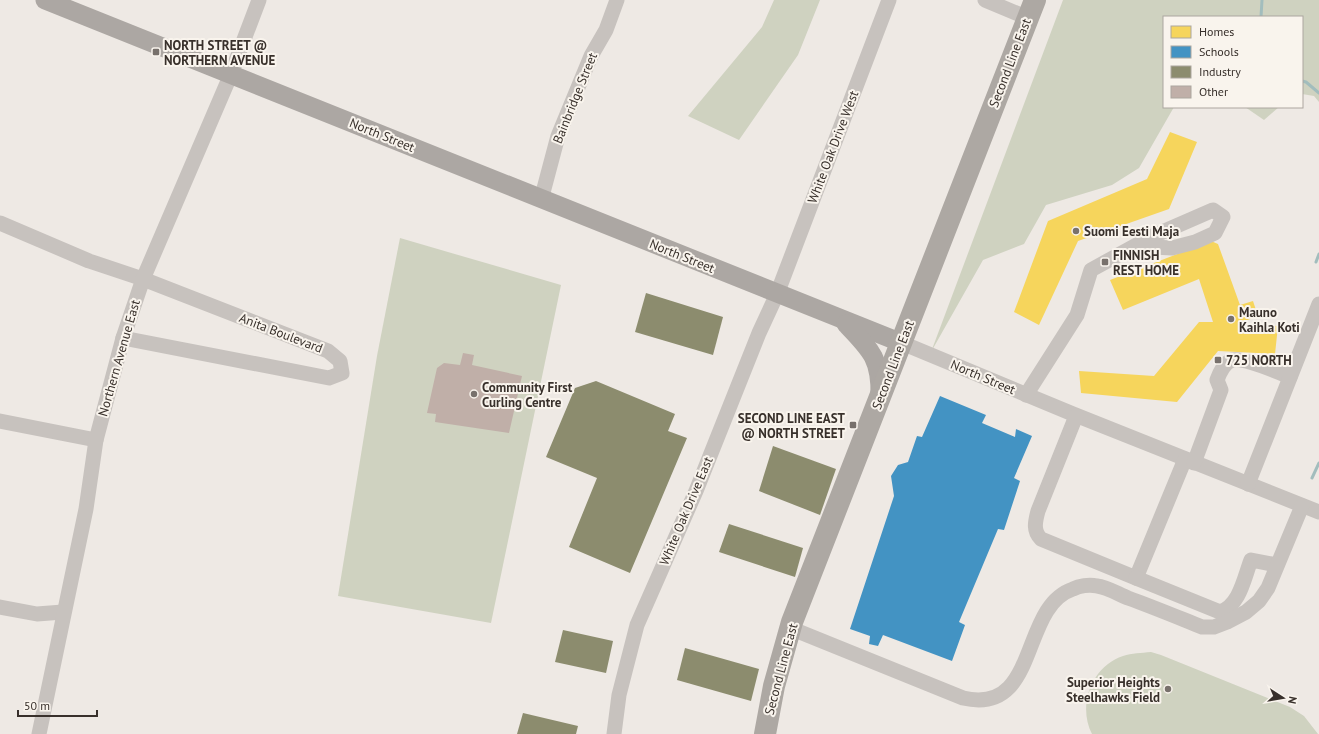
<svg xmlns="http://www.w3.org/2000/svg" width="1319" height="734" viewBox="0 0 1319 734" font-family="'PT Sans',sans-serif">
<style>
.green{fill:#cfd2c0}
.homes{fill:#f6d55c}
.schools{fill:#4393c3}
.industry{fill:#8c8c6e}
.lines{fill:none;stroke-linecap:round;stroke-linejoin:round}
.stream{stroke:#a2bdbd;stroke-width:3}
.building{fill:#c0afa8}
.minor{stroke:#c7c2be;stroke-width:15}
.major{stroke:#aca7a3;stroke-width:19}
.highway{stroke:#ada8a3;stroke-width:22}
.poi-dot{fill:#78716c;stroke:#f9f4ed;stroke-width:1.5}
.labels{text-anchor:middle;dominant-baseline:central;stroke-width:4;stroke-linejoin:round;paint-order:stroke}
.poi-label{font-size:13px;font-weight:bold;fill:#38302b;stroke:#f9f4ed;text-anchor:start}
.street-label{font-size:13px;fill:#38302b;stroke:#f9f4ed}
</style>
<rect width="100%" height="100%" fill="#eee9e4"/>
<g class="green">
<path d="M 774,0 L 820,0 L 798,55 L 739,140 L 688,116 L 762,27 Z"/>
<path d="M 1063,0 L 1319,0 L 1319,102 L 1314,96 L 1302,94 L 1302,17 L 1164,17 L 1164,107 L 1174,107 L 1139,168 L 1112,185 L 1046,205 L 1024,244 L 983,260 L 931,352 Z"/>
<path d="M 1245,107 L 1279,107 L 1264,120 Z"/>
<path d="M 400,238 L 561,285 L 491,623 L 338,596 L 377,356 Z"/>
<path d="M 1151,652 L 1161,655 L 1290,707 L 1304,716 L 1318,734 L 1092,734 C 1077,705 1092,666 1123,656 C 1132,653 1141,653 1151,652 Z"/>
</g>
<g class="homes">
<path d="M 1170,132 L 1197,142 L 1169,209 L 1078,241 L 1039,325 L 1014,312 L 1048,221 L 1147,179 Z"/>
<path d="M 1211,241 L 1218,244 L 1240,305 L 1253,301 L 1257,313 L 1255,317 L 1238,324 L 1278,326 L 1275,354 L 1218,351 L 1177,402 L 1081,393 L 1079,371 L 1154,376 L 1199,322 L 1213,322 L 1199,279 L 1123,310 L 1110,280 Z"/>
</g>
<path class="schools" d="M 940,396 L 986,415 L 982,423 L 1015,437 L 1016,429 L 1032,436 L 1014,478 L 1020,481 L 1004,530 L 998,529 L 959,622 L 965,625 L 952,661 L 883,635 L 878,646 L 869,644 L 870,636 L 850,629 L 894,496 L 891,476 L 898,465 L 908,462 L 917,436 L 922,437 Z"/>
<g class="industry">
<path d="M 646,293 L 723,317 L 713,355 L 635,332 Z"/>
<path d="M 596,381 L 675,414 L 668,431 L 687,438 L 630,573 L 569,547 L 597,478 L 546,457 L 575,388 Z"/>
<path d="M 773,446 L 836,469 L 820,515 L 759,491 Z"/>
<path d="M 729,524 L 803,548 L 795,577 L 719,552 Z"/>
<path d="M 563,630 L 613,641 L 606,673 L 555,662 Z"/>
<path d="M 685,648 L 759,669 L 751,701 L 677,680 Z"/>
<path d="M 523,713 L 578,726 L 576,734 L 517,734 Z"/>
</g>
<g class="lines">
<g class="stream">
<path d="M 1261,17 L 1262,0"/>
<path d="M 1302,81 L 1306,82 L 1319,93"/>
<path d="M 1316,262 L 1319,254"/>
<path d="M 1312,478 L 1319,463"/>
</g>
</g>
<path class="building" d="M 463,353 L 474,355 L 472,365 L 522,376 L 509,433 L 435,422 L 436,414 L 427,413 L 437,368 L 444,363 L 460,365 Z"/>
<g class="lines">
<g class="minor">
<path d="M 985,0 L 1028,18"/>
<path d="M 541,200 L 558,136 L 591,56 L 606,30 L 617,0"/>
<path d="M 0,223 L 89,261 L 143,279 L 328,351 L 340,361 L 342,373 L 329,378 L 123,338"/>
<path d="M 902,343 L 1073,414 L 1319,512"/>
<path d="M 1026,395 L 1077,315 L 1091,270 L 1151,237 L 1213,210 L 1223,217 L 1215,233 L 1195,242 L 1172,248 L 1154,247 L 1120,254"/>
<path d="M 1076,416 L 1038,511 C 1035,522 1033,531 1041,539 L 1136,578 L 1185,459"/>
<path d="M 0,421 L 96,440"/>
<path d="M 1194,463 L 1221,390 L 1217,380 C 1220,372 1224,363 1232,360 C 1243,357 1278,372 1290,377"/>
<path d="M 1248,484 L 1319,304"/>
<path d="M 1136,578 L 1220,612 C 1240,605 1244,578 1251,560 L 1277,565"/>
<path d="M 0,607 L 37,614 L 63,612"/>
<path d="M 790,628 L 963,698 C 1040,716 1019,607 1073,589 C 1079,586 1089,584 1097,586 C 1107,587 1118,594 1128,598 C 1153,607 1177,617 1202,627 L 1214,627 L 1227,622 L 1246,612 L 1259,601 L 1268,588 L 1302,506"/>
<path d="M 39,734 L 86,509 L 96,440 L 123,338 L 143,279 L 231,74 L 259,0"/>
<path d="M 614,734 L 619,695 L 637,625 L 696,491 L 759,333 L 777,294 L 889,0"/>
</g>
<g class="major">
<path d="M 45,0 L 902,343"/>
<path d="M 846,324 C 871,350 881,359 880,396"/>
</g>
<path class="highway" d="M 765,734 L 774,686 L 792,622 L 1035,0"/>
</g>
<g class="poi-dot">
<rect x="152" y="48" width="8" height="8" rx="2"/>
<circle cx="1076" cy="231" r="4"/>
<rect x="1101" y="258" width="8" height="8" rx="2"/>
<circle cx="1231" cy="319" r="4"/>
<rect x="1214" y="356" width="8" height="8" rx="2"/>
<circle cx="474" cy="394" r="4"/>
<rect x="849" y="421" width="8" height="8" rx="2"/>
<circle cx="1168" cy="689" r="4"/>
</g>
<g class="labels">
<g class="poi-label">
<text x="164" y="45">NORTH STREET @<tspan x="164" dy="15">NORTHERN AVENUE</tspan></text>
<text x="1084" y="231">Suomi Eesti Maja</text>
<text x="1113" y="255">FINNISH<tspan x="1113" dy="15">REST HOME</tspan></text>
<text x="1239" y="312">Mauno<tspan x="1239" dy="15">Kaihla Koti</tspan></text>
<text x="1226" y="360">725 NORTH</text>
<text x="482" y="387">Community First<tspan x="482" dy="15">Curling Centre</tspan></text>
<text x="845" y="418" text-anchor="end">SECOND LINE EAST<tspan x="845" dy="15">@ NORTH STREET</tspan></text>
<text x="1160" y="682" text-anchor="end">Superior Heights<tspan x="1160" dy="15">Steelhawks Field</tspan></text>
</g>
<g class="street-label">
<text transform="translate(1010 63) rotate(-69)">Second Line East</text>
<text transform="translate(575 98) rotate(-68)">Bainbridge Street</text>
<text transform="translate(382 135) rotate(22)">North Street</text>
<text transform="translate(833 147) rotate(-69)">White Oak Drive West</text>
<text transform="translate(682 256) rotate(22)">North Street</text>
<text transform="translate(281 333) rotate(21)">Anita Boulevard</text>
<text transform="translate(119 358) rotate(-74)">Northern Avenue East</text>
<text transform="translate(893 365) rotate(-69)">Second Line East</text>
<text transform="translate(983 377) rotate(23)">North Street</text>
<text transform="translate(686 511) rotate(-67)">White Oak Drive East</text>
<text transform="translate(781 669) rotate(-75)">Second Line East</text>
</g>
</g>
<rect x="1163" y="16" width="140" height="92" fill="#f9f4ed" stroke="#aca69f"/>
<rect x="1171" y="26" width="20" height="12" fill="#f6d55c" stroke="#aca69f"/>
<text x="1199" y="36" font-size="12" fill="#38302b">Homes</text>
<rect x="1171" y="46" width="20" height="12" fill="#4393c3" stroke="#aca69f"/>
<text x="1199" y="56" font-size="12" fill="#38302b">Schools</text>
<rect x="1171" y="66" width="20" height="12" fill="#8c8c6e" stroke="#aca69f"/>
<text x="1199" y="76" font-size="12" fill="#38302b">Industry</text>
<rect x="1171" y="86" width="20" height="12" fill="#c0afa8" stroke="#aca69f"/>
<text x="1199" y="96" font-size="12" fill="#38302b">Other</text>
<g transform="translate(1283 698) rotate(102)" stroke="#f9f4ed" stroke-width="3" paint-order="stroke">
<path d="M0-3L7 15L0 10L-7 15Z" fill="#38302b"/>
<text y="-6" font-size="11" font-weight="bold" text-anchor="middle" fill="#38302b">N</text>
</g>
<path d="M18 710v6h79v-6" fill="none" stroke="#38302b" stroke-width="2"/>
<text x="24" y="710" font-size="12" fill="#38302b" stroke="#f9f4ed" stroke-width="3" paint-order="stroke">50 m</text>
</svg>
